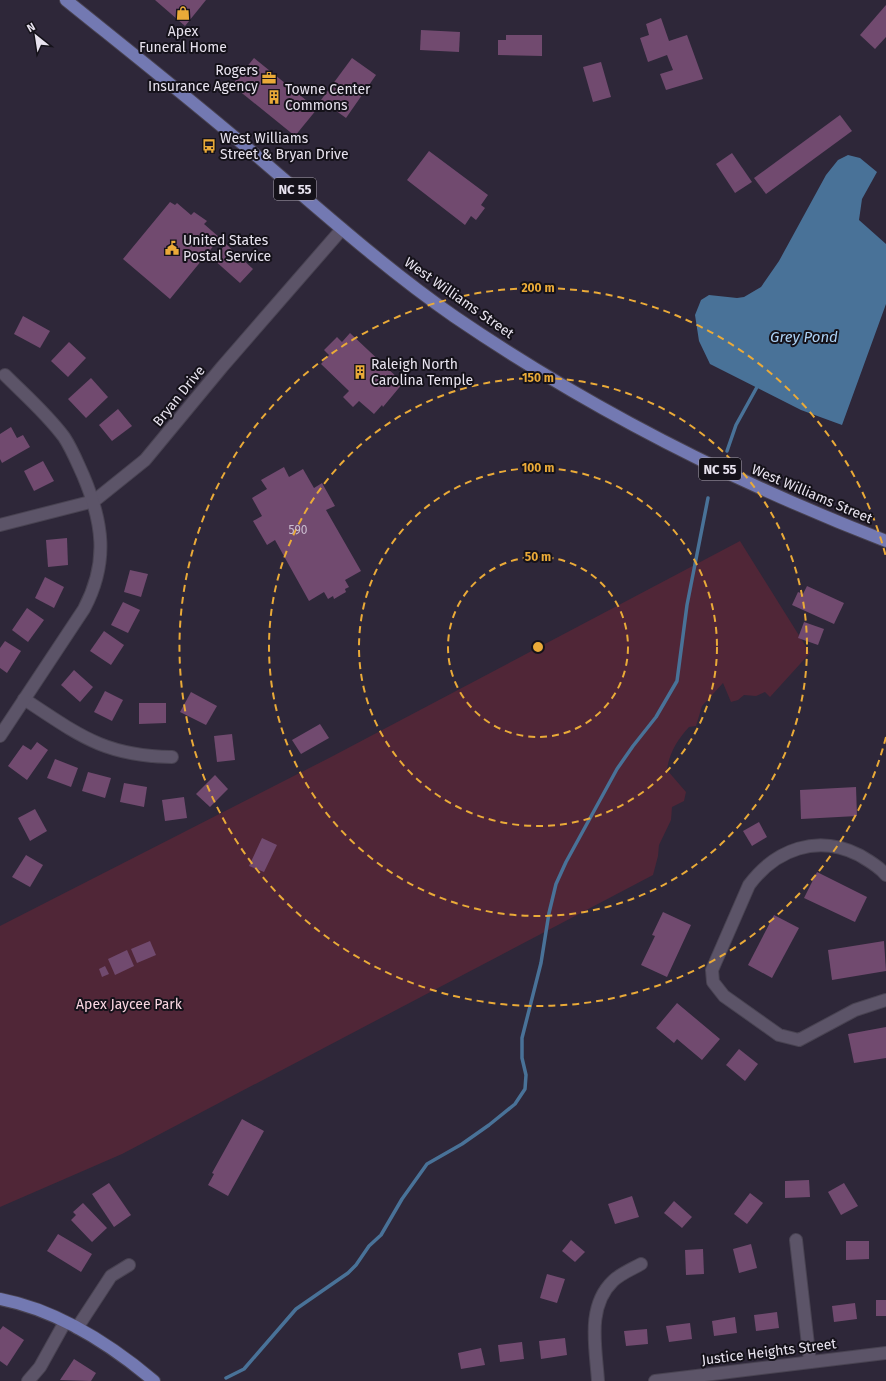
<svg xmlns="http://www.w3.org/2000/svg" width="886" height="1381" viewBox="0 0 886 1381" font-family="'Fira Sans',sans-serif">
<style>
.green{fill:#502637}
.water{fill:#497298}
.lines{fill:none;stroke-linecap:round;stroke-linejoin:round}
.stream{stroke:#497298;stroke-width:3.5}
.building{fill:#714a6f}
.minor-casing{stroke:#494352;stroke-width:14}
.major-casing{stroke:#494352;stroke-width:14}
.minor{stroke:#5c5468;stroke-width:12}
.major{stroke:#7379b2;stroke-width:12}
.ring{fill:none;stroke:#eaaa38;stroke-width:2;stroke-dasharray:7 5}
.labels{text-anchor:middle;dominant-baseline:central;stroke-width:4;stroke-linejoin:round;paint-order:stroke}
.number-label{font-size:12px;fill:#cabdcf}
.shield{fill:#15121a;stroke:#a9a4af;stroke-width:1}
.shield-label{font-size:13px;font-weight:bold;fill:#e8e3ef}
.poi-label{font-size:14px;fill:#e8e3ef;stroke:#15121a;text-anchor:start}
.street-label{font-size:14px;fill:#e8e3ef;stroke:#15121a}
.park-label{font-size:14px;fill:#fad6e2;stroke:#15121a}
.water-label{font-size:15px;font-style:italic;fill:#abd0f3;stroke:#15121a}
.centre{fill:#eaaa38;stroke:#15121a;stroke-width:2}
.ring-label{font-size:12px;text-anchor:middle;font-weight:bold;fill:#eaaa38;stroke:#15121a;stroke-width:4;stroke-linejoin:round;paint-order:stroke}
</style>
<rect width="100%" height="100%" fill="#2e2739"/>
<path class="green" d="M 740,541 L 810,653 L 770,697 L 765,692 L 756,696 L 744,695 L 738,700 L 731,702 L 723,683 L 702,706 L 696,726 L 689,727 C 678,739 669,753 667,770 L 686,792 L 684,801 L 672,807 L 671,820 L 659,845 L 658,856 L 653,875 L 122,1154 L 0,1207 L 0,926 L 331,757 Z"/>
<path class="water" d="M 848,155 L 860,158 L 877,172 L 862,199 L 859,220 L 886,244 L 886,304 L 842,425 L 801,410 L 710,364 L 699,341 L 695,315 L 701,300 L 709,295 L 737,298 L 744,297 L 761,287 L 779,261 L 826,175 L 838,160 Z"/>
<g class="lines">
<g class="stream">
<path d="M 727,451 L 736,425 L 757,387"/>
<path d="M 226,1378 L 244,1369 L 296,1309 L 348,1273 L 356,1265 L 369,1246 L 381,1235 L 402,1199 L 427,1164 L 462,1144 L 489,1125 L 515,1104 L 525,1089 L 526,1075 L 522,1058 L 522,1038 L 541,963 L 549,913 L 556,884 L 566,862 L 617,769 L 633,746 L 656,717 L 677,681 L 687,605 L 708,498"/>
</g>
</g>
<g class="building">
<path d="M 155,0 L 206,0 L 185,26 Z"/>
<path d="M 886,5 L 886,37 L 875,49 L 860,35 Z"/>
<path d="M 661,18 L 669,41 L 687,35 L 703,79 L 666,90 L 660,74 L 673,70 L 667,55 L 648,62 L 640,38 L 649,35 L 646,24 Z"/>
<path d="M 421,30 L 460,32 L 459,52 L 420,50 Z"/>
<path d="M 506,35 L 542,35 L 542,56 L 498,55 L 498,40 L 506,40 Z"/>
<path d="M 254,58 L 317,109 L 295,136 L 232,85 Z"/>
<path d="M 352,58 L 376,75 L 346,118 L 321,100 Z"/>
<path d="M 601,62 L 611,97 L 593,102 L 583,67 Z"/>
<path d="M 840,115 L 852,131 L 766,194 L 754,178 Z"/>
<path d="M 429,151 L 488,195 L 481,205 L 485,208 L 476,220 L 471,216 L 465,225 L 407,180 Z"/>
<path d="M 732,153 L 752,182 L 735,193 L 716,164 Z"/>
<path d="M 170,202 L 175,205 L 177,203 L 191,215 L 194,212 L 207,221 L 204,224 L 220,238 L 170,299 L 123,259 Z"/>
<path d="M 226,244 L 253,269 L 240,283 L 213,259 Z"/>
<path d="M 23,316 L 50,331 L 40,348 L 14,334 Z"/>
<path d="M 350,333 L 403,383 L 383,407 L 382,405 L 374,414 L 359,401 L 353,407 L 343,397 L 349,391 L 347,389 L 321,364 L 329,355 L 324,350 L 337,337 L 342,342 Z"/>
<path d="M 69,342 L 86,358 L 68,377 L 51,361 Z"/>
<path d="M 91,378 L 108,397 L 86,418 L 68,399 Z"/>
<path d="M 118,409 L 132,426 L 112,441 L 99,425 Z"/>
<path d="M 11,427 L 17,438 L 23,435 L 30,447 L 2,463 L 0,459 L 0,434 Z"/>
<path d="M 43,461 L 54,481 L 34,491 L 24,471 Z"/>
<path d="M 284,467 L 289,477 L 303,469 L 314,488 L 322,483 L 335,506 L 326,510 L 361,571 L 345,580 L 349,587 L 345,589 L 346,592 L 334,599 L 333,596 L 328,599 L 324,592 L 309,601 L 275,540 L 267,545 L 253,521 L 262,516 L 252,498 L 267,489 L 261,480 Z"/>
<path d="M 67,538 L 68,565 L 48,567 L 46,540 Z"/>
<path d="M 130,570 L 148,574 L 141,597 L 124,592 Z"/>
<path d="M 45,577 L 64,587 L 54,608 L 35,598 Z"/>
<path d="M 807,586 L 844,603 L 834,624 L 792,605 L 798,592 L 803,594 Z"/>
<path d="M 123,602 L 140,610 L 128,633 L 111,625 Z"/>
<path d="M 27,608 L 44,620 L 28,642 L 12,630 Z"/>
<path d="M 804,622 L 824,629 L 818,645 L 798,638 Z"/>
<path d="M 104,631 L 124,645 L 111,665 L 90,651 Z"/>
<path d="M 5,641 L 21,651 L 7,673 L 0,668 L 0,648 Z"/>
<path d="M 74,670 L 93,687 L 80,702 L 61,685 Z"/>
<path d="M 105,691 L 123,700 L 112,721 L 94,712 Z"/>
<path d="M 191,692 L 217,706 L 206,725 L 180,712 Z"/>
<path d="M 139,703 L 166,703 L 166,723 L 139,724 Z"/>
<path d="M 320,724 L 329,738 L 301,754 L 292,740 Z"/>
<path d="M 232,734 L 235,760 L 217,762 L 214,736 Z"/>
<path d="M 37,742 L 48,750 L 27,780 L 8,766 L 23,745 L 31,750 Z"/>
<path d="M 55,759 L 78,768 L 71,787 L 47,778 Z"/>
<path d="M 88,772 L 111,778 L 105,798 L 82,791 Z"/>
<path d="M 215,775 L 228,789 L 210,807 L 196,794 Z"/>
<path d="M 124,783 L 147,787 L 144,807 L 120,802 Z"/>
<path d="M 856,787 L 857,816 L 801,819 L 800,790 Z"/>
<path d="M 184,797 L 187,818 L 165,821 L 162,800 Z"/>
<path d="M 35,809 L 47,831 L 30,841 L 18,818 Z"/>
<path d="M 759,822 L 767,837 L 752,846 L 743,831 Z"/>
<path d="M 262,838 L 277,845 L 264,872 L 249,866 Z"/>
<path d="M 26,855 L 43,865 L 30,887 L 12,877 Z"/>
<path d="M 817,872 L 867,897 L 855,922 L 804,898 Z"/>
<path d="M 663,912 L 691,925 L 667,977 L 641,965 L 655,936 L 652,935 Z"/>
<path d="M 774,915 L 799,928 L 772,978 L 748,965 Z"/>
<path d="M 150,941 L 156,955 L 137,963 L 131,949 Z"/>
<path d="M 884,941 L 886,971 L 832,980 L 828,950 Z"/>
<path d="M 127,950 L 134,966 L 115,975 L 108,959 Z"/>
<path d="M 105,966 L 109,974 L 102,977 L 99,969 Z"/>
<path d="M 677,1003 L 720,1039 L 702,1060 L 677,1039 L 674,1043 L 656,1028 Z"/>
<path d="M 886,1027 L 886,1058 L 854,1063 L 848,1034 Z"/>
<path d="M 739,1049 L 758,1064 L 745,1081 L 726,1065 Z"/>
<path d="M 242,1119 L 264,1131 L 228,1196 L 208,1185 L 214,1174 L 212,1173 Z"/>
<path d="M 809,1180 L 810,1197 L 785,1198 L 785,1181 Z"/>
<path d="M 109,1183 L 131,1215 L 114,1227 L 92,1194 Z"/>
<path d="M 844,1183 L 858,1206 L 841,1215 L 828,1192 Z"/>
<path d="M 750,1193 L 763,1203 L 747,1224 L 734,1214 Z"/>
<path d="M 632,1196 L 639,1217 L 615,1224 L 608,1204 Z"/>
<path d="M 674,1201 L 692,1217 L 682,1228 L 664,1213 Z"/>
<path d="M 83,1203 L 107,1228 L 92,1242 L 71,1220 L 76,1215 L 73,1212 Z"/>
<path d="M 58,1234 L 92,1254 L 81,1272 L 47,1251 Z"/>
<path d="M 571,1240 L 585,1252 L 575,1262 L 562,1251 Z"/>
<path d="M 846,1241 L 869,1241 L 869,1259 L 846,1260 Z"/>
<path d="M 751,1244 L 757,1268 L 739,1273 L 733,1249 Z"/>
<path d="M 703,1249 L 704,1274 L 686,1275 L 685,1250 Z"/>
<path d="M 547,1274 L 565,1279 L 557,1303 L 540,1298 Z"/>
<rect x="876" y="1300" width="10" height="16"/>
<path d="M 855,1303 L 857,1319 L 834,1322 L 832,1306 Z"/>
<path d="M 777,1312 L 779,1328 L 756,1331 L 754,1315 Z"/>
<path d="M 735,1317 L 737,1333 L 714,1336 L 712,1321 Z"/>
<path d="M 690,1323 L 692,1339 L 669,1342 L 666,1326 Z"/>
<path d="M 3,1326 L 24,1340 L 7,1366 L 0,1361 L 0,1330 Z"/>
<path d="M 647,1329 L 648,1344 L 626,1346 L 624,1331 Z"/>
<path d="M 565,1338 L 567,1355 L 541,1359 L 539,1341 Z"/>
<path d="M 522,1342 L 524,1359 L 500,1362 L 498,1345 Z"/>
<path d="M 481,1348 L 485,1365 L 461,1369 L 458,1353 Z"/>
<path d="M 74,1359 L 96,1373 L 91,1381 L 60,1380 Z"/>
</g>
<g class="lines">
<defs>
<g id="minor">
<path d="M 0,525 L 94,501 L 145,460 L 222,367 L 342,229"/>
<path d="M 24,699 C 79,735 104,756 172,757"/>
<path d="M 0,736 L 84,609 C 109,562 103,522 83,475 C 77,462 72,449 64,437 C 47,414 25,395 5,375"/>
<path d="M 886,875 C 879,866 869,861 859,855 C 817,834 776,849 749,885 L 712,970 L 713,982 L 724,996 L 779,1035 L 799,1040 L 855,1010 L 886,1000"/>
<path d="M 796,1240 L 810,1362"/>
<path d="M 77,1328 L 111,1276 L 129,1265"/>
<path d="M 28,1381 L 40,1367 L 65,1322"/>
<path d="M 598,1381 C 596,1348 586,1307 613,1281 C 620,1274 632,1269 641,1264"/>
<path d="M 655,1381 L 886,1353"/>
</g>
<g id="major">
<path d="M 66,0 C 128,50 190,99 251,151 C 318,208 383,267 455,317 C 590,409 734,482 886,541"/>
<path d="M 0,1299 C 57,1310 110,1344 154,1381"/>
</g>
</defs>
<use href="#minor" class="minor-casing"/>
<use href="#major" class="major-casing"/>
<use href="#minor" class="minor"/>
<use href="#major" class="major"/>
</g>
<g class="ring">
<circle cx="538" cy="647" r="90"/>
<circle cx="538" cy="647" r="179"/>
<circle cx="538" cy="647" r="269"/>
<path d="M886 737A359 359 0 1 1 886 557"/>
</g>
<defs>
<symbol id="shop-bare" viewBox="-9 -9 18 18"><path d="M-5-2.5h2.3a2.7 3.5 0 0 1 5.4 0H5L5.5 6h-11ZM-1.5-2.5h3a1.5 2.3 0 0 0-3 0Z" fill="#eaaa38" stroke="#15121a" stroke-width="2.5" paint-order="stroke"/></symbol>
<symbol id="office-bare" viewBox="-9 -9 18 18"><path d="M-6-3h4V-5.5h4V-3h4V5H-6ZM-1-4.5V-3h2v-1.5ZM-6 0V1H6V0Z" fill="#eaaa38" stroke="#15121a" stroke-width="2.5" paint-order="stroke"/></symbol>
<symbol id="building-bare" viewBox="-9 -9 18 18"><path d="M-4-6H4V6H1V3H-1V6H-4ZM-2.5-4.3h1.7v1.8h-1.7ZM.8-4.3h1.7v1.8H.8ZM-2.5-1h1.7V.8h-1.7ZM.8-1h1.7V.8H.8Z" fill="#eaaa38" stroke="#15121a" stroke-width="2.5" paint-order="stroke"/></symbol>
<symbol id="bus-bare" viewBox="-9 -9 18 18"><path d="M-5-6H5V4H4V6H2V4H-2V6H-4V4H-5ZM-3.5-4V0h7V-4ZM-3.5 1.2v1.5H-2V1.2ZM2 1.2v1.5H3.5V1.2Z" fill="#eaaa38" stroke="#15121a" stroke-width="2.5" paint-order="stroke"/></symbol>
<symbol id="civic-bare" viewBox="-9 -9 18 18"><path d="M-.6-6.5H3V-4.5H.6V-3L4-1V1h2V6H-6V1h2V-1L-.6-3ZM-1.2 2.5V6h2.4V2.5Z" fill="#eaaa38" stroke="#15121a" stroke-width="2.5" paint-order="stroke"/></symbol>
</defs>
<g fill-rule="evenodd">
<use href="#shop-bare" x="173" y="3" width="20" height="20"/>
<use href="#office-bare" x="259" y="68" width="20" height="20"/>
<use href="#building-bare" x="264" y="87" width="20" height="20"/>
<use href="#bus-bare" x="199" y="136" width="20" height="20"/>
<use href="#civic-bare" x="162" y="238" width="20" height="20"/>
<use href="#building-bare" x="350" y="362" width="20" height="20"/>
</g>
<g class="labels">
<g class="number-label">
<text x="298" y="530">590</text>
</g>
<g class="shield">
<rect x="274" y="178" width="42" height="22" rx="3"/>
<rect x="699" y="458" width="42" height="22" rx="3"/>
</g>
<g class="shield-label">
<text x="295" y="189">NC 55</text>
<text x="720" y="469">NC 55</text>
</g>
<g class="poi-label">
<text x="183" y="31" text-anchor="middle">Apex<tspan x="183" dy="16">Funeral Home</tspan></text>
<text x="258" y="70" text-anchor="end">Rogers<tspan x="258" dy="16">Insurance Agency</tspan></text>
<text x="285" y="89">Towne Center<tspan x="285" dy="16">Commons</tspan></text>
<text x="220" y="138">West Williams<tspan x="220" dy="16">Street &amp; Bryan Drive</tspan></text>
<text x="183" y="240">United States<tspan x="183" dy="16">Postal Service</tspan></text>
<text x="371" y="364">Raleigh North<tspan x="371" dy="16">Carolina Temple</tspan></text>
</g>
<g class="street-label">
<text transform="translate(459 298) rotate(35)">West Williams Street</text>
<text transform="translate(179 396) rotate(-51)">Bryan Drive</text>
<text transform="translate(812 494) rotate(23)">West Williams Street</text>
<text transform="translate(769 1352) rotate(-7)">Justice Heights Street</text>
</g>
<g class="park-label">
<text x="129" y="1004">Apex Jaycee Park</text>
</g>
<g class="water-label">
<text x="804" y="337">Grey Pond</text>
</g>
</g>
<circle cx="538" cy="647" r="6" class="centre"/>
<g class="ring-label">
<text x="538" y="292">200 m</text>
<text x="538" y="382">150 m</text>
<text x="538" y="472">100 m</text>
<text x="538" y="561">50 m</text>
</g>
<g transform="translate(36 36) rotate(330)" stroke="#15121a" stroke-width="3" paint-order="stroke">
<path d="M0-3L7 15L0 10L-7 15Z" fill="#e8e3ef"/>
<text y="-6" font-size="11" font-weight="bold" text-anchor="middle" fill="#e8e3ef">N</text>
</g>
</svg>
